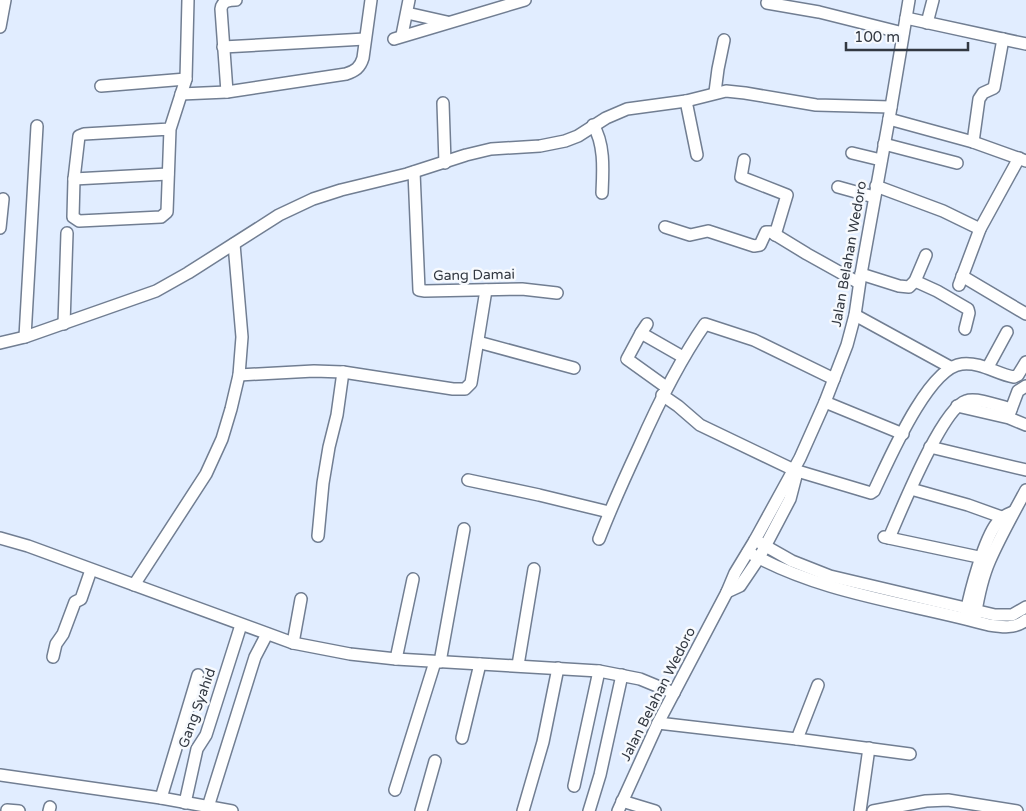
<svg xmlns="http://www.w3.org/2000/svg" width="1026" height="811" viewBox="0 0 1026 811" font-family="'Varela Round',sans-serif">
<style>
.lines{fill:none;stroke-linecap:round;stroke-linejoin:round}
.minor-casing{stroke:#717e92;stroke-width:14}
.minor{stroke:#fff;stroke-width:11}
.labels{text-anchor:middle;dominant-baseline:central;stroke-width:5;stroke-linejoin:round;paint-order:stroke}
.street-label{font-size:14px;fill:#323841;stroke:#f7fafe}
</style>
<rect width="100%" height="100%" fill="#e1edff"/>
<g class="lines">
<defs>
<g id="minor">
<path d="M 767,3 L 819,12 L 903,33"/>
<path d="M 407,13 L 447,22"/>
<path d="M 906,18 L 1026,44"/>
<path d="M 927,23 L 933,0"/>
<path d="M 0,27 L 5,0"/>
<path d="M 402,35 L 409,0"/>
<path d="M 394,39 L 525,0"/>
<path d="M 223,47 L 365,39"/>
<path d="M 101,86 L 186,79"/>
<path d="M 227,92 L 221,9 C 222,1 229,0 236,0"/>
<path d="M 715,92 L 718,69 L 724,40"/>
<path d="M 181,94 L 227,92 L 346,74 C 355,71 360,68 363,58 L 371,0"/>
<path d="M 686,101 L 697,155"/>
<path d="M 443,103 L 445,163"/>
<path d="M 889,119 L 973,142 L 1026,161"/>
<path d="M 593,125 C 605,144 603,171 602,193"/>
<path d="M 170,129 L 84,134 L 79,136 L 74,179 L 73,217 L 79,221 L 161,217 L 167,212 L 170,129 L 186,79 L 188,0"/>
<path d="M 973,142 L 979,99 L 983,93 L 994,88 L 1003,39"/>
<path d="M 884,144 L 957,163"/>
<path d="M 852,153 L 881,160"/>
<path d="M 744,160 L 741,177 L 787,195 L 775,235"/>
<path d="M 414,172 L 419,290 L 425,291 L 522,289 L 557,293"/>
<path d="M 74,179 L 168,174"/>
<path d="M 876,186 L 943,211 L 980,229"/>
<path d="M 838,187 L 874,197"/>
<path d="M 665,227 L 690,235 L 708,231 L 754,246 L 760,245 L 766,232 L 771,232 L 807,254 L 859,283"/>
<path d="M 0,228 L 3,199"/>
<path d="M 861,274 L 899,286 L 909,287 L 915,281 L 926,255"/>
<path d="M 962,276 L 1026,314"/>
<path d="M 915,281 L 937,291 L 968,309 L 969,313 L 965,329"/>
<path d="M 959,285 L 980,229 L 1019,158"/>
<path d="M 855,315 L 950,367"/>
<path d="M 64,324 L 67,233"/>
<path d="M 647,324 L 641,333 L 683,357"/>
<path d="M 641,333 L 627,359 L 666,387"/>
<path d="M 25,337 L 37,126"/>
<path d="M 478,342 L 574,368"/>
<path d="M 0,343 L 25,337 L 156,291 L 188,273 L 279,215 L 313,199 L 341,190 L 407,174 L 466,155 L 491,149 L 540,146 L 565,141 L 578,136 L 606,118 L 627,109 L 686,101 L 726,91 L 745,93 L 816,105 L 891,107"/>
<path d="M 988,367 L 1007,332"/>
<path d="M 239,375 L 314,371 L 343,372 L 453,389 L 465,389 L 471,383 L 486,290"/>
<path d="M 662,395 L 678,406 L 700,425 L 794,470 L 871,493 L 874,491 C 888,462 928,367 962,364 C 982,362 996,374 1014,377 L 1018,375 L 1026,362"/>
<path d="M 825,402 L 903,434"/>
<path d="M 957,406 L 1009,418 L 1026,425"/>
<path d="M 1009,415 L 1018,391 L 1026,386"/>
<path d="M 930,447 L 1026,470"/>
<path d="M 468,480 L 539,495 L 609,512"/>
<path d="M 911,489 L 968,505 L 1007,519"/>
<path d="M 318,536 L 323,483 L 329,447 L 337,415 L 343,372"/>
<path d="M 884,537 L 988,559"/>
<path d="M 0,538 L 28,546 L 293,643 L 350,654 L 396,659 L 599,671 L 640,679 L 674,693"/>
<path d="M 889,538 C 900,513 942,408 966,401 C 976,397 1000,406 1011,409"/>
<path d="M 599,539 C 611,508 625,477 639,447 C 658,404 678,363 705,324 L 754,340 L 834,379"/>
<path d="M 755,540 L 792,561 L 830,576 L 995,615 L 1012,615 L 1026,607"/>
<path d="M 748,552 C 821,594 910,603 989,625 C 1002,627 1015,629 1026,620"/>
<path d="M 134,585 L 206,474 L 222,439 L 231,409 L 239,375 L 242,337 L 234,244"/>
<path d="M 727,592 L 740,586 L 759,558 L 790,499 L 797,472"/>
<path d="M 966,613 C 970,592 984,539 997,523 C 1001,517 1006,515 1013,512"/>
<path d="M 975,617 C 978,598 982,578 990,560 C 1000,537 1014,512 1026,490"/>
<path d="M 293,643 L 301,599"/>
<path d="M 53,657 L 56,644 L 63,634 L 75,602 L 81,599 L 91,570"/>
<path d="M 396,659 L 413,579"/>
<path d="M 440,662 L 464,529"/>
<path d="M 518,665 L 534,569"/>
<path d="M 658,723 L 797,739 L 910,754"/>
<path d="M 462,738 L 480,664"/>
<path d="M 797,739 L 818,685"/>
<path d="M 0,775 L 161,798 L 232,811"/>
<path d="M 574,786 L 599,671"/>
<path d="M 395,790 L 435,662"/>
<path d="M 161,798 L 198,675"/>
<path d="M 622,801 L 655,811"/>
<path d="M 185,803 L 197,749 L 206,735 L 241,625"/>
<path d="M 208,807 L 255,657 L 267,634"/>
<path d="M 7,810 L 19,811"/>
<path d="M 49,811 L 50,807"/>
<path d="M 421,811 L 435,761"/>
<path d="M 523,811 L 543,742 L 558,668"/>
<path d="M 589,811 L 600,775 L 622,675"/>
<path d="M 618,811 L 658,723 L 727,592 L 735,573 L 755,540 L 800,458 L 825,402 L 847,345 L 855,315 L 861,274 L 889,119 L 909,0"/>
<path d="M 860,811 L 869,748"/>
<path d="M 873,811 L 926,801 L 948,800 L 1017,811"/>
</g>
</defs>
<use href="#minor" class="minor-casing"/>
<use href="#minor" class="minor"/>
</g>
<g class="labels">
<g class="street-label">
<text transform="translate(849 254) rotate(-80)">Jalan Belahan Wedoro</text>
<text transform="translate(474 275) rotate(-1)">Gang Damai</text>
<text transform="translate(658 694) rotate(-63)">Jalan Belahan Wedoro</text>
<text transform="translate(197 708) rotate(-70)">Gang Syahid</text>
</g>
</g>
<path d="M846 42v8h122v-8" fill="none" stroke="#323841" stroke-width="2.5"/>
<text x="854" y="42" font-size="15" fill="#323841" stroke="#f7fafe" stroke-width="4" paint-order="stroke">100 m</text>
</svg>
